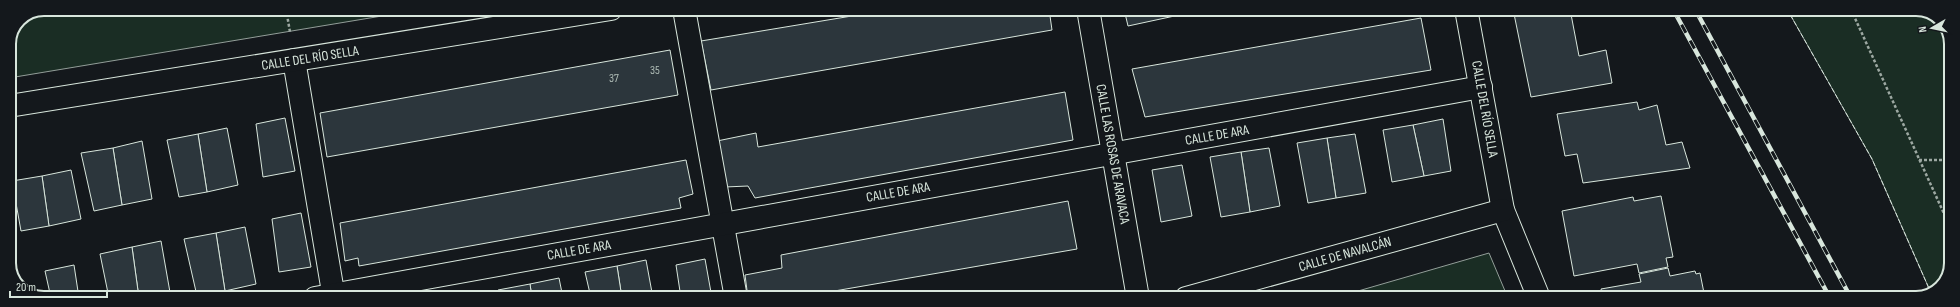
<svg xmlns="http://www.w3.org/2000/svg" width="1960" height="307" viewBox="0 0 1960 307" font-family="'Sofia Sans Condensed',sans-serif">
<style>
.green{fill:#1a2d24;stroke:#939e99}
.building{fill:#2c363c;stroke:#d8e6dc}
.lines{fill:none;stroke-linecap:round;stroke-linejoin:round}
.street-casing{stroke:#d8e6dc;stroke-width:24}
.path{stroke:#9da8a2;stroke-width:2.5;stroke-dasharray:3 2;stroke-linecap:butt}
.street{stroke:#14181c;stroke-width:22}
.rail-casing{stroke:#d8e6dc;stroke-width:4.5}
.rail{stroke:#14181c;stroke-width:3;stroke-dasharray:9;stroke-linecap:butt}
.fence{stroke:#d8e6dc;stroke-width:1;stroke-dasharray:5 2;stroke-linecap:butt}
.labels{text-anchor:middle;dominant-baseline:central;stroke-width:3;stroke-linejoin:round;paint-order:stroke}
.number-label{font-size:12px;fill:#adbab4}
.street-label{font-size:14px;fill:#d8e6dc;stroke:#14181c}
.rim{fill:none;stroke:#d8e6dc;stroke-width:2}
</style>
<rect width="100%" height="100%" fill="#14181c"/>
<g class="green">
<path d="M 44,9 L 424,9 L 9,78 L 9,43 L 19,19 Z"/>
<path d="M 1787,9 L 1921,9 L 1941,19 L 1951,39 L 1951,268 L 1939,290 L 1931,293 L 1872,159 Z"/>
<path d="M 1489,253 L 1508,298 L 1334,298 Z"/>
</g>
<g class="building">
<path d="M 894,9 L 1049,9 L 1052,30 L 711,90 L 701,41 Z"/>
<path d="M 1124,9 L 1207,9 L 1128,26 Z"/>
<path d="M 1513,9 L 1570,9 L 1579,56 L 1606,50 L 1612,83 L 1531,97 Z"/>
<path d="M 1421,18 L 1431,70 L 1145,117 L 1132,69 Z"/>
<path d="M 670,50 L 678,95 L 327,157 L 320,113 Z"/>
<path d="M 1065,92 L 1073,140 L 755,198 L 748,186 L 725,187 L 717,141 L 756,133 L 758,147 Z"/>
<path d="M 1637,102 L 1639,110 L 1657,105 L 1666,145 L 1682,142 L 1690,168 L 1583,183 L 1577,154 L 1565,156 L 1557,114 Z"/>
<path d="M 285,118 L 295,171 L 263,177 L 256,124 Z"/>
<path d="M 1443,119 L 1451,171 L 1424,176 L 1413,125 Z"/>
<path d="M 1413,125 L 1424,176 L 1392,182 L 1383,130 Z"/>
<path d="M 227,128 L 238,185 L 207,192 L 198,134 Z"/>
<path d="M 198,134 L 207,192 L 179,197 L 167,140 Z"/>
<path d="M 1355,134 L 1366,193 L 1336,198 L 1327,138 Z"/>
<path d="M 1327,138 L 1336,198 L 1308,203 L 1297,143 Z"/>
<path d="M 142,141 L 152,199 L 122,205 L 113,148 Z"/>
<path d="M 113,148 L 122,205 L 94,211 L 81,153 Z"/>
<path d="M 1269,148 L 1280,206 L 1250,212 L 1241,152 Z"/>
<path d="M 1241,152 L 1250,212 L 1221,217 L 1210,157 Z"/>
<path d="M 686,160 L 693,194 L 679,198 L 681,208 L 359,266 L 358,258 L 345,261 L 340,223 Z"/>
<path d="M 1182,165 L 1192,216 L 1161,222 L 1152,170 Z"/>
<path d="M 71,170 L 81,219 L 49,226 L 42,176 Z"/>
<path d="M 42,176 L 49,226 L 21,231 L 12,181 Z"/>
<path d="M 1661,196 L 1673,257 L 1666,258 L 1668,267 L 1639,273 L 1637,264 L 1574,276 L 1562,211 L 1633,197 L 1634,201 Z"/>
<path d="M 1068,201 L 1077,249 L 794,298 L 748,298 L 745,275 L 782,268 L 781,255 Z"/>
<path d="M 301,213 L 311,267 L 279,272 L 272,219 Z"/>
<path d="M 245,227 L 256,284 L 225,291 L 216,233 Z"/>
<path d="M 216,233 L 225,291 L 197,296 L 184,239 Z"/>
<path d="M 161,241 L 171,298 L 139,298 L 132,247 Z"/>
<path d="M 132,247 L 139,298 L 109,298 L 100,254 Z"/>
<path d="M 705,259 L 712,298 L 681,298 L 676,265 Z"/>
<path d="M 646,260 L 653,298 L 622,298 L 617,266 Z"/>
<path d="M 74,265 L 79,298 L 51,298 L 45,271 Z"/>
<path d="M 617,266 L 622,298 L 591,298 L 585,272 Z"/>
<path d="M 1668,268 L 1670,276 L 1695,271 L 1696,274 L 1700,273 L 1705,298 L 1603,298 L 1601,289 L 1641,282 L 1639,274 Z"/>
<path d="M 559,278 L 563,298 L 532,298 L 530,284 Z"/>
<path d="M 530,284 L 532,298 L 500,298 L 498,290 Z"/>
<path d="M 474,292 L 475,298 L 446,298 Z"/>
</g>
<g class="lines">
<defs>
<g id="street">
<path d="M 684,9 L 736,298"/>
<path d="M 1088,9 L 1138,298"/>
<path d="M 1466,9 L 1503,210 L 1539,298"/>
<path d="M 294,60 L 334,298"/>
<path d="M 9,106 L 611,9"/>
<path d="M 315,298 L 1481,87"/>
<path d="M 1186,298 L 1503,210"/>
</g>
</defs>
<use href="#street" class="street-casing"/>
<g class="path">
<path d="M 286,9 L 290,32"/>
<path d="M 1853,9 L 1854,16 L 1951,229"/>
<path d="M 19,19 L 79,9"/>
<path d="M 1919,160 L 1951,160"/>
</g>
<use href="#street" class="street"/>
<defs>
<g id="rail">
<path d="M 1673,9 L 1830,298"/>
<path d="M 1695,9 L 1851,298"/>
</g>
</defs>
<use href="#rail" class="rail-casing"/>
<use href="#rail" class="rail"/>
<path class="fence" d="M 1787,9 L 1872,159 L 1931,293"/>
</g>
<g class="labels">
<g class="number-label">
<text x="655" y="70">35</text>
<text x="614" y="78">37</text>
</g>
<g class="street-label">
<text transform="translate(310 58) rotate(-9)">CALLE DEL RÍO SELLA</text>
<text transform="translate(1485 109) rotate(80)">CALLE DEL RÍO SELLA</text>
<text transform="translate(1217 135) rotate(-10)">CALLE DE ARA</text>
<text transform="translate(1113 154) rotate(80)">CALLE LAS ROSAS DE ARAVACA</text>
<text transform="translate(898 192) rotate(-10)">CALLE DE ARA</text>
<text transform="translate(579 250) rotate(-10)">CALLE DE ARA</text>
<text transform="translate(1345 254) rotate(-16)">CALLE DE NAVALCÁN</text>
</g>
</g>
<path d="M0 0H1960V307H0ZM44 16H1916A28 28 0 0 1 1944 44V263A28 28 0 0 1 1916 291H44A28 28 0 0 1 16 263V44A28 28 0 0 1 44 16Z" fill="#14181c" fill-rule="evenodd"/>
<path class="rim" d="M44 16H1916A28 28 0 0 1 1944 44V263A28 28 0 0 1 1916 291H44A28 28 0 0 1 16 263V44A28 28 0 0 1 44 16Z"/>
<g transform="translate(1932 28) rotate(261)" stroke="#14181c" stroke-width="3" paint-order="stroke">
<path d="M0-3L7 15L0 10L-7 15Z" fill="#d8e6dc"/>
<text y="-6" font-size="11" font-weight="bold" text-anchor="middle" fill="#d8e6dc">N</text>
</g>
<path d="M10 291v6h97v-6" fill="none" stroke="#d8e6dc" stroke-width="2"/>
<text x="16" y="291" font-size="12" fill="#d8e6dc" stroke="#14181c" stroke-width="3" paint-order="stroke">20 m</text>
</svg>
